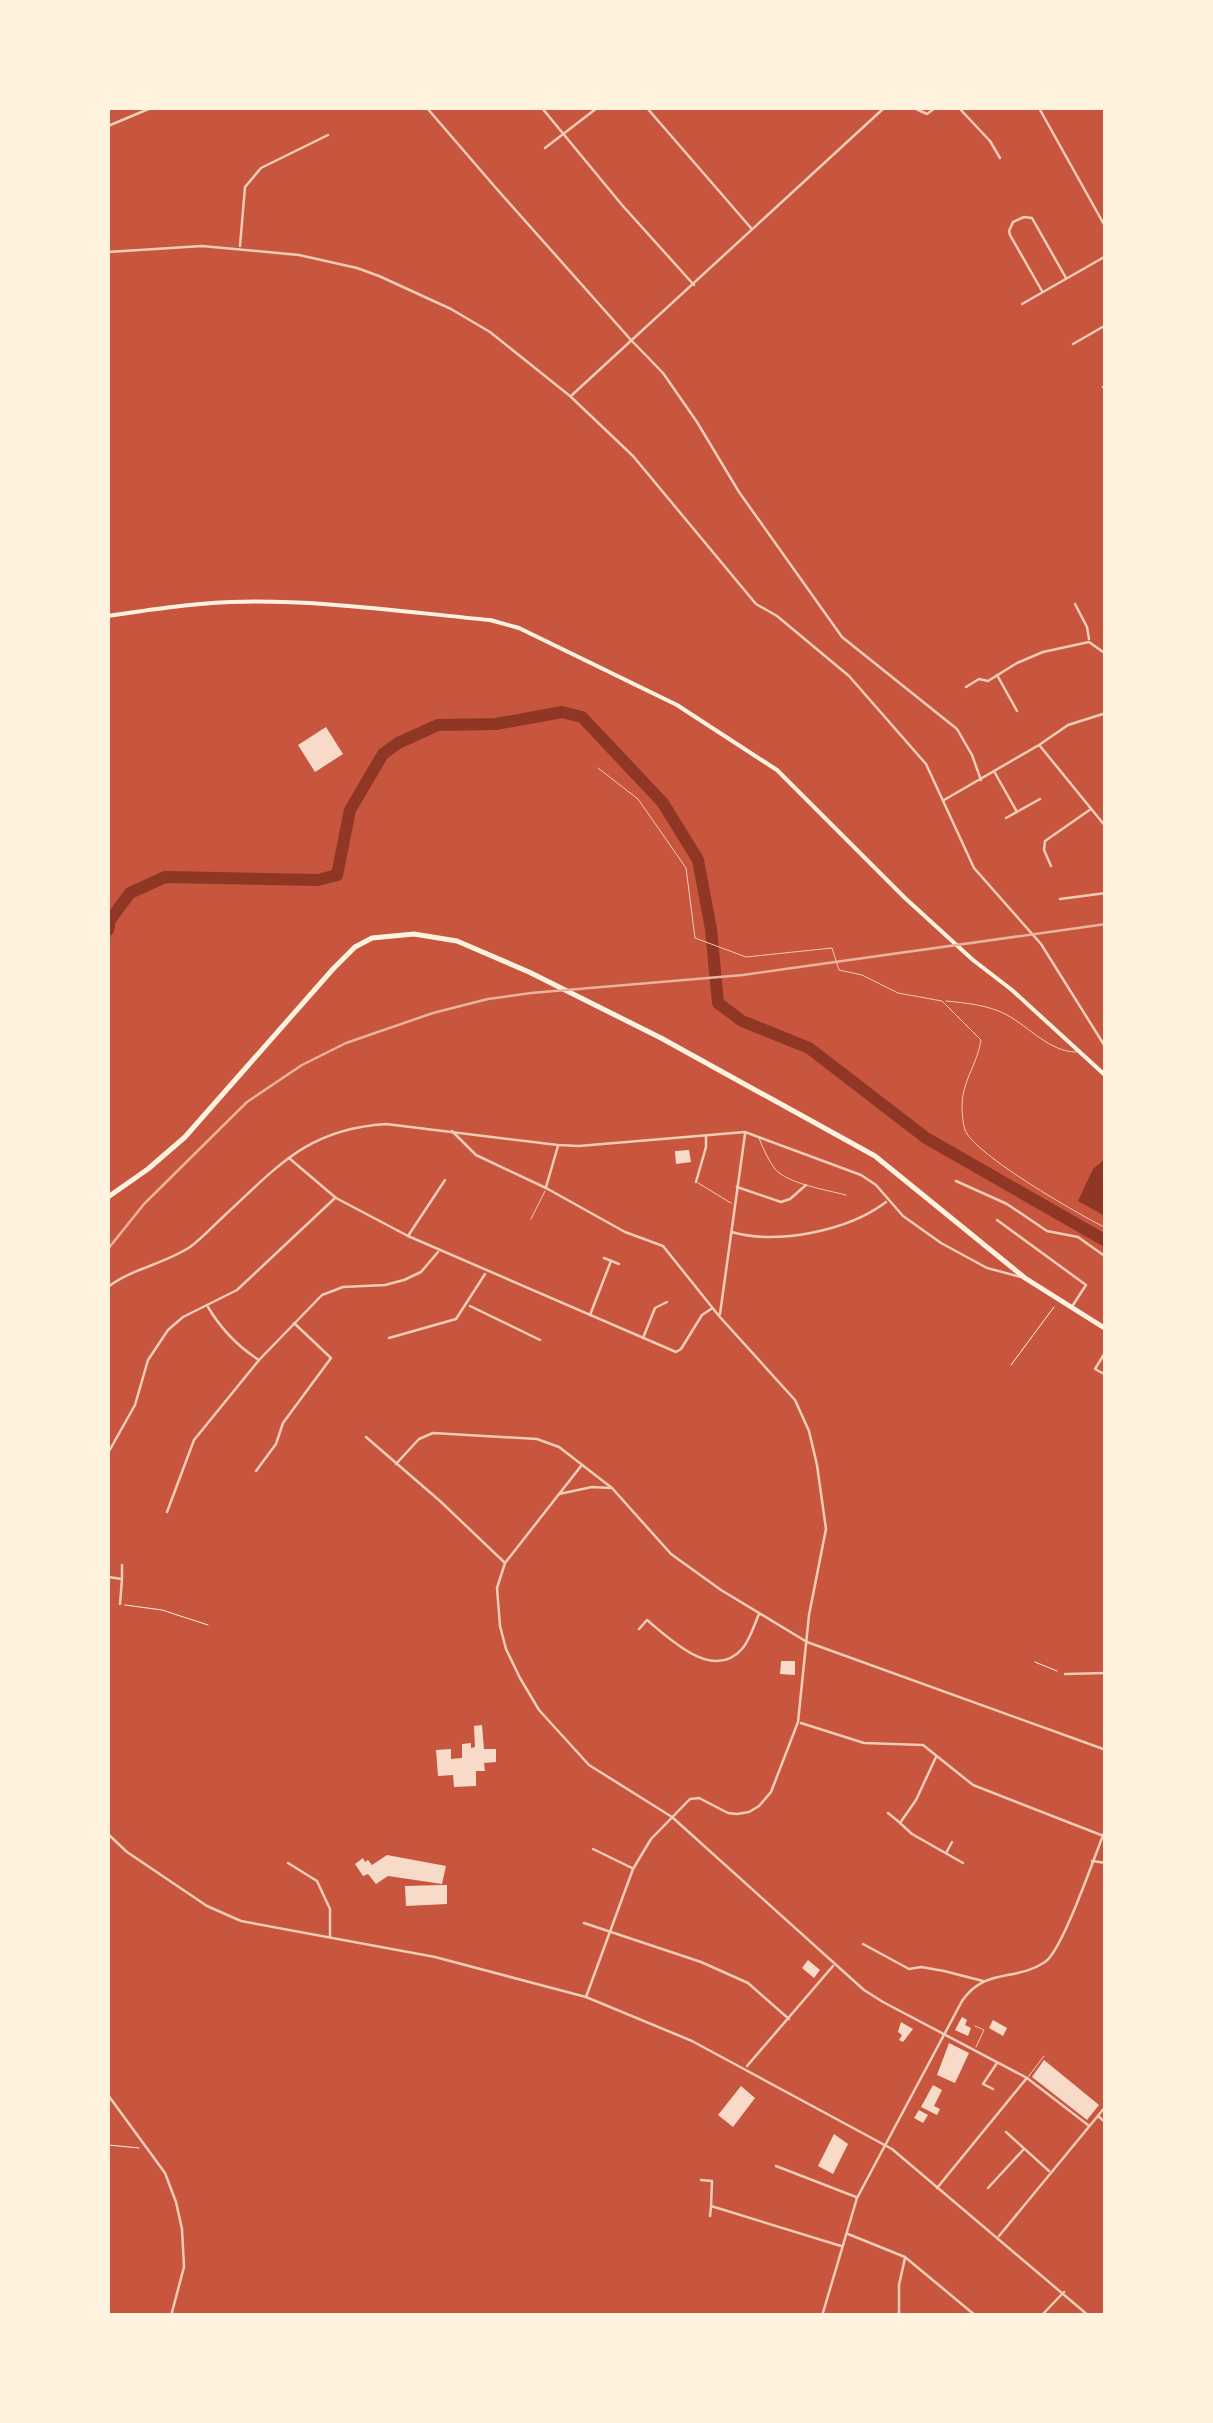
<svg xmlns="http://www.w3.org/2000/svg" width="1213" height="2423" viewBox="0 0 1213 2423" font-family="Merriweather,serif">
<style>
.water{fill:#8f3625}
.lines{fill:none;stroke-linecap:round;stroke-linejoin:round}
.river{stroke:#8f3625;stroke-width:12}
.building{fill:#f7dbc8}
.path{stroke:#fff3e0;stroke-width:1}
.service{stroke:#f1ccb7;stroke-width:1}
.minor{stroke:#f1ccb7;stroke-width:2.5}
.secondary{stroke:#fff3e0;stroke-width:4}
.primary{stroke:#fff3e0;stroke-width:5}
.rail{stroke:#e9b49f;stroke-width:2.5}
</style>
<rect width="100%" height="100%" fill="#c8553d"/>
<path class="water" d="M 1105,1159 L 1105,1216 L 1078,1201 L 1093,1169 Z"/>
<g class="lines">
<path class="river" d="M 108,930 L 110,920 L 130,893 L 165,877 L 318,880 L 337,875 L 350,810 L 383,754 L 398,743 L 438,725 L 496,724 L 562,712 L 582,717 L 663,803 L 698,860 L 711,929 L 718,1003 L 742,1021 L 809,1048 L 926,1138 L 1106,1241"/>
</g>
<g class="building">
<path d="M 326,727 L 343,754 L 315,772 L 298,745 Z"/>
<path d="M 689,1150 L 691,1162 L 676,1164 L 675,1151 Z"/>
<path d="M 781,1661 L 795,1661 L 795,1675 L 780,1674 Z"/>
<path d="M 482,1725 L 484,1749 L 496,1749 L 496,1762 L 484,1763 L 485,1771 L 476,1771 L 476,1786 L 454,1787 L 453,1775 L 438,1776 L 436,1750 L 451,1749 L 451,1759 L 462,1758 L 462,1744 L 471,1743 L 471,1748 L 475,1747 L 474,1726 Z"/>
<path d="M 387,1855 L 446,1866 L 442,1884 L 388,1876 L 376,1884 L 368,1874 L 363,1876 L 355,1864 L 363,1858 L 365,1862 L 368,1860 L 372,1865 Z"/>
<path d="M 441,1885 L 447,1885 L 447,1904 L 406,1906 L 405,1886 Z"/>
<path d="M 808,1960 L 820,1970 L 814,1978 L 802,1968 Z"/>
<path d="M 962,2017 L 967,2020 L 965,2025 L 971,2028 L 968,2036 L 955,2030 Z"/>
<path d="M 993,2020 L 1007,2028 L 1003,2036 L 989,2028 Z"/>
<path d="M 901,2022 L 913,2029 L 903,2042 L 899,2040 L 902,2035 L 898,2032 Z"/>
<path d="M 949,2043 L 969,2053 L 955,2083 L 937,2075 Z"/>
<path d="M 1044,2060 L 1099,2105 L 1087,2120 L 1032,2077 Z"/>
<path d="M 933,2085 L 942,2090 L 934,2106 L 940,2109 L 937,2115 L 921,2107 Z"/>
<path d="M 741,2086 L 755,2098 L 733,2127 L 718,2115 Z"/>
<path d="M 919,2110 L 928,2115 L 923,2123 L 914,2118 Z"/>
<path d="M 834,2134 L 848,2144 L 833,2174 L 818,2166 Z"/>
</g>
<g class="lines">
<g class="path">
<path d="M 1011,1365 L 1054,1307"/>
<path d="M 125,1605 L 162,1610 L 208,1625"/>
<path d="M 1035,1662 L 1057,1671"/>
<path d="M 108,2145 L 139,2148"/>
</g>
<g class="service">
<path d="M 598,768 L 638,799 L 686,868 L 695,938 L 746,957 L 832,948 L 839,970 L 862,975 L 898,993 L 942,1001 L 981,1040 C 978,1063 961,1083 962,1107 C 962,1113 963,1124 965,1130 C 975,1155 1078,1214 1106,1228"/>
<path d="M 946,1001 C 966,1003 989,1005 1007,1015 C 1029,1027 1050,1052 1076,1052"/>
<path d="M 759,1138 C 763,1148 768,1160 775,1169 C 788,1184 827,1190 846,1195"/>
<path d="M 698,1183 L 731,1203"/>
<path d="M 531,1219 L 545,1191"/>
<path d="M 975,2026 L 984,2030 L 976,2047"/>
<path d="M 1028,2077 L 1044,2056"/>
</g>
<g class="minor">
<path d="M 427,108 L 495,187 L 631,340 L 663,373 L 697,422 L 739,492 L 842,637 L 957,729 L 972,755 L 981,780"/>
<path d="M 542,108 L 622,205 L 694,285"/>
<path d="M 647,108 L 751,228"/>
<path d="M 959,108 L 990,141 L 1000,158"/>
<path d="M 1039,108 L 1106,228"/>
<path d="M 916,109 L 927,114 L 935,108"/>
<path d="M 108,126 L 151,108"/>
<path d="M 545,148 L 597,108"/>
<path d="M 240,246 L 245,187 L 261,168 L 328,135"/>
<path d="M 108,252 L 202,246 L 299,255 L 357,268 L 379,276 L 451,309 L 490,332 L 570,396 L 633,456 L 756,604 L 777,616 L 849,676 L 926,764 L 974,868 L 1041,944 L 1106,1048"/>
<path d="M 1042,291 L 1010,235 L 1009,231 L 1013,222 L 1024,217 L 1032,218 L 1066,278"/>
<path d="M 1022,304 L 1106,256"/>
<path d="M 1073,344 L 1106,325"/>
<path d="M 1103,387 L 1106,386"/>
<path d="M 572,395 L 884,108"/>
<path d="M 1075,604 L 1087,627 L 1089,639"/>
<path d="M 997,675 L 1017,711"/>
<path d="M 966,687 L 979,679 L 988,681 L 1017,663 L 1043,652 L 1089,642 L 1106,654"/>
<path d="M 1040,746 L 1106,827"/>
<path d="M 995,773 L 1017,812"/>
<path d="M 944,800 L 1039,745 L 1068,725 L 1106,713"/>
<path d="M 1006,818 L 1040,799"/>
<path d="M 1051,866 L 1044,850 L 1045,841 L 1091,809"/>
<path d="M 1060,899 L 1106,893"/>
<path d="M 452,1131 L 476,1155 L 546,1188 L 625,1232 L 663,1246 L 719,1316 L 795,1400 L 809,1431 L 817,1465 L 826,1529 L 809,1615 L 798,1722 L 771,1792 L 759,1806 L 749,1812 L 737,1814 L 728,1813 L 699,1798 L 690,1799 L 651,1839 L 633,1869 L 586,1997"/>
<path d="M 289,1158 L 336,1198 L 408,1236 L 676,1352 L 681,1349 L 702,1315 L 711,1309"/>
<path d="M 956,1181 L 1007,1204 L 1047,1231 L 1078,1237 L 1106,1257"/>
<path d="M 696,1182 L 706,1147 L 706,1136"/>
<path d="M 546,1187 L 558,1146"/>
<path d="M 737,1187 L 781,1202 L 790,1199 L 806,1185"/>
<path d="M 997,1220 L 1086,1285 L 1073,1305"/>
<path d="M 732,1232 C 777,1245 848,1231 886,1202"/>
<path d="M 408,1236 L 445,1180"/>
<path d="M 604,1258 L 619,1264"/>
<path d="M 108,1287 C 131,1269 164,1264 190,1247 C 202,1238 213,1226 224,1216 C 279,1165 308,1129 386,1124 L 558,1145 L 579,1146 L 745,1132 L 861,1175 L 876,1185 L 903,1216 L 941,1243 L 987,1268 L 1021,1277"/>
<path d="M 470,1306 L 540,1340"/>
<path d="M 208,1307 C 221,1329 237,1346 259,1360"/>
<path d="M 720,1314 L 745,1134"/>
<path d="M 590,1315 L 611,1261"/>
<path d="M 389,1338 L 456,1319 L 485,1274"/>
<path d="M 643,1338 L 655,1308 L 667,1302"/>
<path d="M 1106,1351 L 1095,1369 L 1106,1375"/>
<path d="M 366,1437 L 440,1501 L 504,1562"/>
<path d="M 108,1453 L 135,1405 L 148,1360 L 168,1330 L 183,1317 L 237,1290 L 335,1198"/>
<path d="M 396,1464 L 419,1439 L 433,1433 L 537,1439 L 559,1447 L 612,1488 L 671,1554 L 721,1590 L 807,1642 L 1106,1750"/>
<path d="M 581,1466 L 505,1563 L 497,1588 L 500,1626 L 506,1649 L 520,1678 L 539,1710 L 589,1765 L 672,1817 L 864,1990 L 883,2002 L 1027,2078 L 1088,2125"/>
<path d="M 256,1471 L 276,1444 L 283,1423 L 331,1358 L 294,1323"/>
<path d="M 559,1494 L 592,1487 L 610,1488"/>
<path d="M 167,1512 L 194,1440 L 259,1360 L 322,1295 L 343,1287 L 385,1285 L 404,1280 L 421,1272 L 438,1252"/>
<path d="M 122,1565 L 122,1577"/>
<path d="M 108,1577 L 122,1579 L 120,1604"/>
<path d="M 639,1629 L 647,1620 C 670,1639 713,1682 742,1649 C 750,1640 754,1625 759,1614"/>
<path d="M 1065,1674 L 1106,1673"/>
<path d="M 801,1723 L 864,1743 L 923,1745 L 973,1785 L 1101,1835"/>
<path d="M 936,1757 L 916,1800 L 900,1823 L 912,1834 L 963,1863"/>
<path d="M 888,1813 L 899,1822"/>
<path d="M 108,1834 L 127,1852 L 207,1906 L 241,1921 L 435,1957 L 586,1997 L 692,2041 L 892,2149 L 1089,2316"/>
<path d="M 593,1849 L 632,1868"/>
<path d="M 946,1853 L 952,1842"/>
<path d="M 1092,1861 L 1106,1863"/>
<path d="M 288,1863 L 317,1881 L 330,1909 L 330,1937"/>
<path d="M 584,1923 L 701,1962 L 748,1983 L 789,2019"/>
<path d="M 863,1944 L 909,1969 L 921,1967 L 944,1971 L 983,1981"/>
<path d="M 747,2066 L 833,1966"/>
<path d="M 993,2089 L 983,2084 L 997,2063"/>
<path d="M 108,2095 L 165,2173 L 176,2202 L 182,2229 L 184,2267 L 171,2316"/>
<path d="M 1098,2116 L 1106,2123"/>
<path d="M 1006,2132 L 1049,2171"/>
<path d="M 776,2166 L 856,2197"/>
<path d="M 701,2180 L 712,2181 L 711,2206 L 841,2246"/>
<path d="M 937,2188 L 1026,2079"/>
<path d="M 988,2188 L 1023,2150"/>
<path d="M 710,2216 L 711,2207"/>
<path d="M 848,2234 L 905,2257 L 976,2316"/>
<path d="M 999,2236 L 1106,2106"/>
<path d="M 822,2316 L 857,2198 L 962,2001 C 985,1967 1016,1982 1045,1962 C 1063,1950 1095,1854 1106,1828"/>
<path d="M 899,2316 L 899,2285 L 905,2258"/>
<path d="M 1041,2316 L 1064,2292"/>
</g>
<path class="secondary" d="M 108,616 C 148,610 188,604 230,602 C 316,599 404,612 490,620 L 519,628 L 677,705 L 777,770 L 905,898 L 973,960 L 1012,990 L 1106,1076"/>
<path class="primary" d="M 108,1197 L 148,1169 L 185,1137 L 333,969 L 355,947 L 372,938 L 414,934 L 457,941 L 529,972 L 661,1038 L 875,1156 L 1025,1278 L 1106,1329"/>
<path class="rail" d="M 108,1249 L 144,1204 L 247,1102 L 302,1065 L 346,1043 L 433,1013 L 488,999 L 531,993 L 743,975 L 1106,924"/>
</g>
<rect width="1213" height="2423" fill="none" stroke="#fff3e0" stroke-width="220"/>
</svg>
